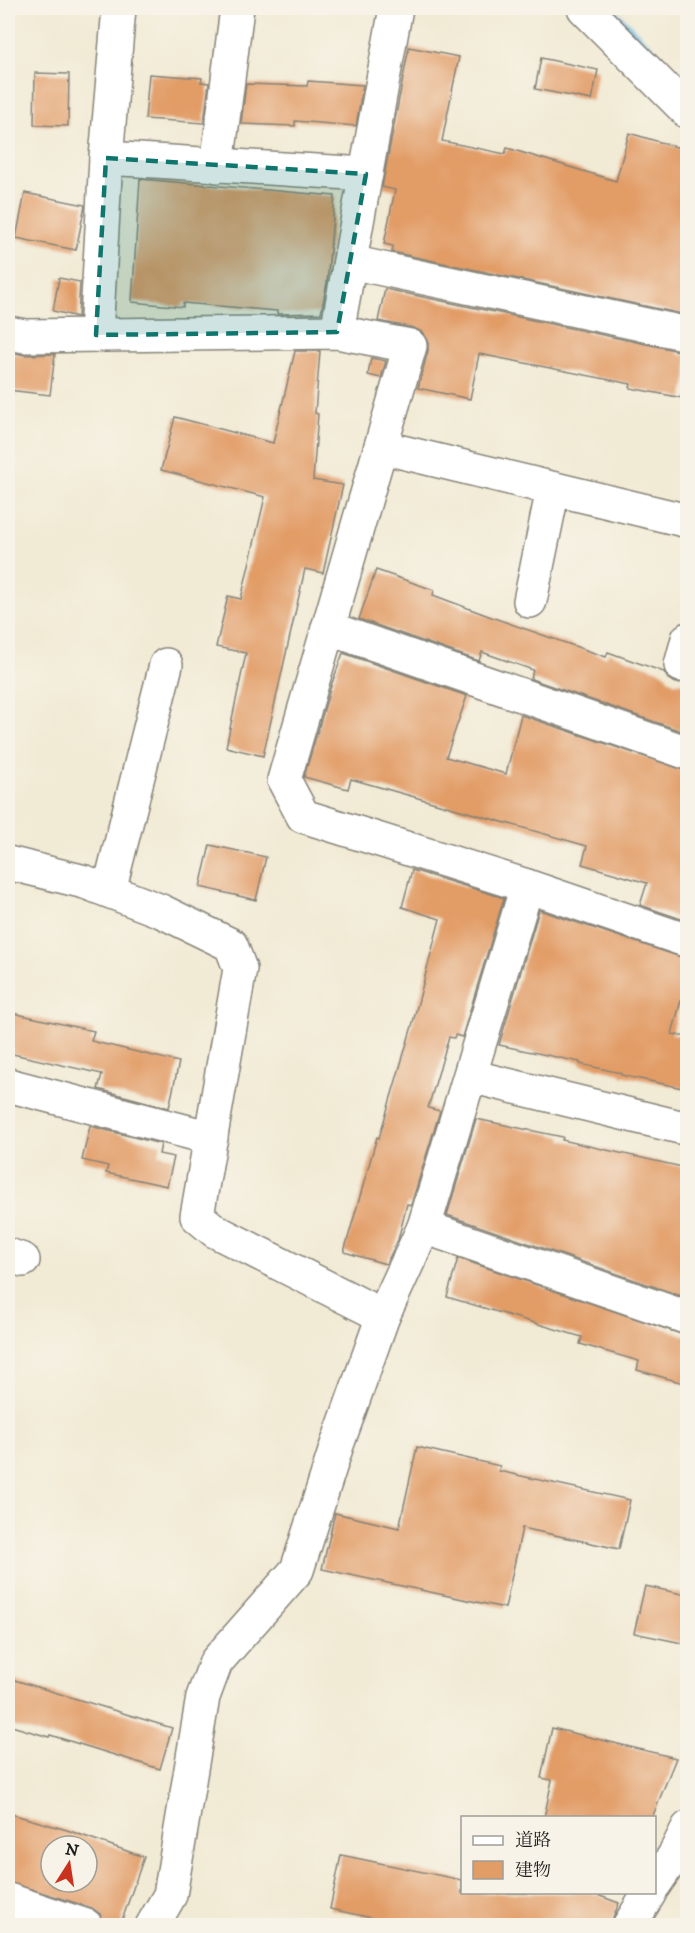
<svg xmlns="http://www.w3.org/2000/svg" width="695" height="1933" viewBox="0 0 695 1933" font-family="'IM FELL DW Pica','Noto Serif JP',serif">
<style>
.lines{fill:none;stroke-linecap:round;stroke-linejoin:round}
.stream{stroke:#6bbbe5;stroke-width:10}
.building{fill:#e29c66;fill-rule:evenodd}
.street-casing{stroke:#868378;stroke-width:36}
.street{stroke:#fff;stroke-width:33}
.marked{fill:#0f766e;fill-opacity:0.2;stroke:#0f766e;stroke-width:4.5;stroke-dasharray:12 8;stroke-linejoin:round}
</style>
<rect width="100%" height="100%" fill="#f7f3e8"/>
<filter id="ink" filterUnits="userSpaceOnUse"><feTurbulence type="fractalNoise" baseFrequency=".0167" numOctaves="2"/><feDisplacementMap in="SourceGraphic" scale="12" xChannelSelector="R" yChannelSelector="G"/><feConvolveMatrix kernelMatrix="1 2 1 2 8 2 1 2 1" color-interpolation-filters="sRGB"/></filter>
<filter id="wash" filterUnits="userSpaceOnUse"><feTurbulence type="fractalNoise" baseFrequency=".008" numOctaves="4" result="noise"/><feDisplacementMap in="SourceGraphic" scale="24" xChannelSelector="R" yChannelSelector="G"/><feGaussianBlur stdDeviation="1.35" result="paint"/><feColorMatrix in="noise" values="0 0 0 0 0 0 0 0 0 0 0 0 0 0 0 0 0 1.4 0 .05"/><feComposite in="paint" operator="in"/></filter>
<g filter="url(#wash)">
<rect width="100%" height="100%" fill="#f1ead4"/>
<g class="lines">
<path class="stream" d="M 607,8 L 688,88"/>
</g>
<g id="blocks">
<g class="building">
<path d="M 409,47 L 459,57 L 442,141 L 505,154 L 507,148 L 616,181 L 629,133 L 687,150 L 687,315 L 392,252 L 393,246 L 384,244 L 395,190 L 382,187 Z"/>
<path d="M 541,58 L 598,70 L 592,100 L 535,89 Z"/>
<path d="M 35,73 L 69,74 L 68,126 L 34,125 Z"/>
<path d="M 149,74 L 202,78 L 201,82 L 209,83 L 204,123 L 145,119 Z"/>
<path d="M 308,81 L 363,85 L 356,126 L 295,121 L 295,126 L 241,124 L 246,84 L 307,86 Z"/>
<path d="M 140,179 L 335,196 L 327,283 L 321,313 L 277,314 L 277,311 L 183,303 L 183,307 L 132,302 Z"/>
<path d="M 25,193 L 85,205 L 76,250 L 16,238 Z"/>
<path d="M 59,278 L 80,282 L 78,317 L 53,311 Z"/>
<path d="M 385,289 L 679,351 L 678,354 L 687,356 L 687,374 L 683,398 L 630,388 L 631,384 L 479,354 L 470,399 L 418,388 L 428,351 L 428,340 L 422,332 L 414,328 L 378,321 Z"/>
<path d="M 295,351 L 320,351 L 315,413 L 318,414 L 313,480 L 343,485 L 323,573 L 305,569 L 263,756 L 226,747 L 246,653 L 216,647 L 228,596 L 241,599 L 265,497 L 161,470 L 175,417 L 273,443 Z"/>
<path d="M 8,352 L 25,355 L 55,354 L 50,395 L 8,390 Z"/>
<path d="M 371,358 L 386,361 L 381,378 L 368,375 Z"/>
<path d="M 376,570 L 434,590 L 433,595 L 494,618 L 606,657 L 608,652 L 664,672 L 668,679 L 676,683 L 687,682 L 687,733 L 531,679 L 533,670 L 482,652 L 479,661 L 359,619 Z"/>
<path d="M 343,653 L 467,696 L 446,757 L 506,774 L 521,715 L 687,771 L 687,921 L 640,905 L 647,883 L 582,864 L 587,846 L 351,779 L 348,789 L 304,777 L 331,686 Z"/>
<path d="M 210,845 L 266,857 L 256,900 L 200,887 Z"/>
<path d="M 412,870 L 504,898 L 462,1037 L 455,1035 L 454,1038 L 449,1037 L 428,1108 L 440,1111 L 411,1205 L 407,1204 L 398,1240 L 386,1264 L 344,1252 L 377,1137 L 379,1138 L 412,1026 L 440,919 L 402,907 Z"/>
<path d="M 539,910 L 687,959 L 687,978 L 672,1034 L 687,1037 L 687,1089 L 621,1075 L 621,1073 L 580,1064 L 580,1062 L 499,1045 Z"/>
<path d="M 8,1012 L 94,1031 L 91,1041 L 179,1062 L 169,1108 L 98,1089 L 102,1074 L 8,1053 Z"/>
<path d="M 476,1119 L 563,1137 L 562,1140 L 687,1168 L 687,1298 L 447,1215 Z"/>
<path d="M 90,1126 L 161,1144 L 159,1154 L 174,1157 L 167,1186 L 106,1173 L 108,1166 L 82,1160 Z"/>
<path d="M 458,1258 L 687,1336 L 687,1384 L 637,1370 L 639,1361 L 580,1344 L 582,1337 L 447,1297 Z"/>
<path d="M 417,1447 L 500,1466 L 499,1471 L 630,1500 L 619,1549 L 522,1528 L 505,1608 L 322,1569 L 335,1513 L 399,1528 Z"/>
<path d="M 645,1586 L 687,1595 L 687,1644 L 634,1633 Z"/>
<path d="M 8,1678 L 172,1728 L 160,1769 L 50,1735 L 49,1737 L 8,1725 Z"/>
<path d="M 552,1728 L 676,1758 L 652,1818 L 544,1818 L 552,1780 L 541,1778 Z"/>
<path d="M 8,1813 L 67,1830 L 144,1857 L 120,1926 L 104,1926 L 100,1914 L 92,1908 L 8,1882 ZM 51,1846 L 87,1846 L 87,1882 L 51,1882 Z"/>
<path d="M 341,1855 L 462,1880 L 462,1893 L 592,1893 L 619,1903 L 610,1926 L 410,1926 L 330,1909 Z"/>
</g>
</g>
</g>
<g filter="url(#ink)">
<use href="#blocks" fill-opacity="0" stroke="#868378" stroke-width="1.5"/>
<g class="lines">
<defs>
<g id="street">
<path d="M 584,8 L 688,112"/>
<path d="M 106,158 L 119,8"/>
<path d="M 217,166 L 237,8"/>
<path d="M 350,262 L 688,334"/>
<path d="M 337,332 L 396,8"/>
<path d="M 8,333 L 25,336 L 337,332 L 410,346 L 284,780 L 303,816 L 527,886 L 688,941"/>
<path d="M 96,335 L 106,158 L 366,174"/>
<path d="M 381,447 L 688,521"/>
<path d="M 530,601 L 553,489"/>
<path d="M 328,628 L 688,753"/>
<path d="M 681,665 L 688,639"/>
<path d="M 8,863 L 85,882 L 161,911 L 231,945 L 240,969 L 197,1216 L 215,1231 L 383,1316"/>
<path d="M 109,891 L 166,665"/>
<path d="M 470,1076 L 688,1129"/>
<path d="M 8,1085 L 211,1138"/>
<path d="M 424,1227 L 688,1318"/>
<path d="M 8,1255 L 23,1260"/>
<path d="M 654,1885 L 674,1856 L 688,1828"/>
<path d="M 8,1900 L 86,1926"/>
<path d="M 152,1926 L 170,1895 L 203,1697 L 216,1662 L 297,1570 L 337,1445 L 383,1316 L 424,1227 L 527,886"/>
<path d="M 629,1926 L 650,1892"/>
</g>
</defs>
<use href="#street" class="street-casing"/>
<use href="#street" class="street"/>
</g>
</g>
<path class="marked" d="M 106,158 L 366,174 L 337,332 L 96,335 Z"/>
<rect width="695" height="1933" fill="none" stroke="#f7f3e8" stroke-width="30"/>
<rect x="461" y="1816" width="195" height="78" fill="#f7f3e8" stroke="#9f9d96" stroke-width="1.5"/>
<rect x="473" y="1836" width="30" height="9" fill="#ffffff" stroke="#9f9d96" stroke-width="1.5"/>
<text x="515" y="1846" font-size="18" fill="#1c1c1c">道路</text>
<rect x="473" y="1861" width="30" height="18" fill="#e29c66" stroke="#9f9d96" stroke-width="1.5"/>
<text x="515" y="1876" font-size="18" fill="#1c1c1c">建物</text>
<g transform="translate(69 1864) rotate(12)"><circle r="28" fill="#f7f3e8" stroke="#9f9d96" stroke-width="1.5"/>
<path d="M0-4.5L10 22L0 15L-10 22Z" fill="#c8321e"/>
<text y="-9" font-size="16" font-weight="bold" text-anchor="middle" fill="#1c1c1c">N</text>
</g>
</svg>
